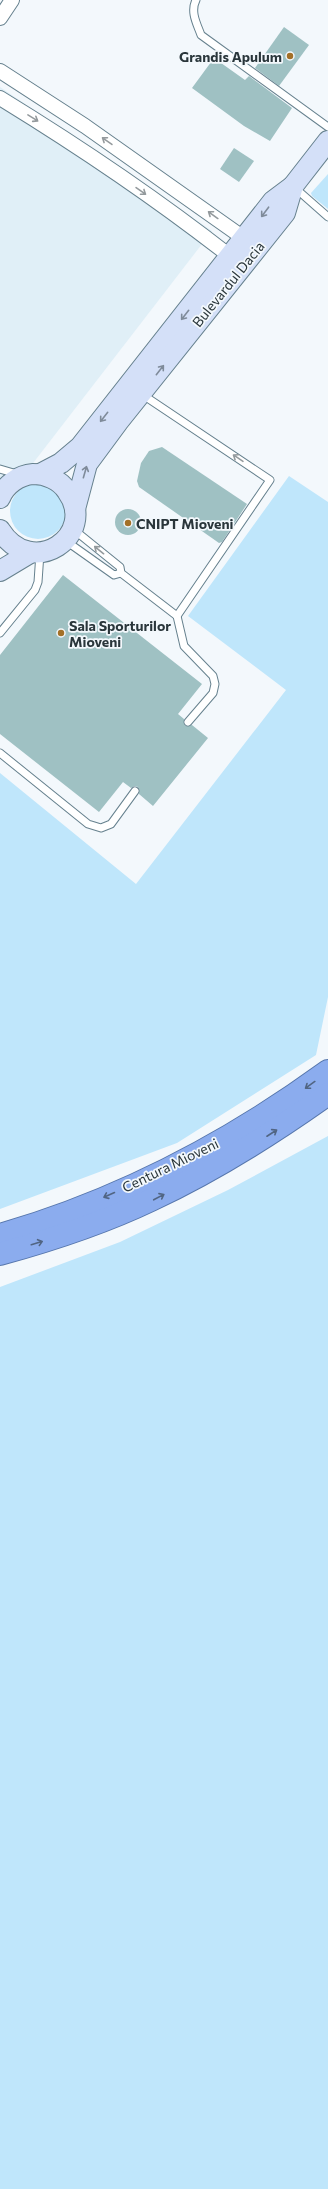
<svg xmlns="http://www.w3.org/2000/svg" width="328" height="2189" viewBox="0 0 328 2189" font-family="Commissioner,sans-serif">
<style>
.built{fill:#e0eff7}
.green{fill:#bfe6fb}
.building{fill:#9fc1c3}
.lines{fill:none;stroke-linecap:round;stroke-linejoin:round}
.service-casing{stroke:#66818e;stroke-width:9}
.minor-casing{stroke:#66818e;stroke-width:16}
.secondary-casing{stroke:#66818e;stroke-width:22}
.trunk-casing{stroke:#5676ac;stroke-width:24}
.service{stroke:#fff;stroke-width:7}
.minor{stroke:#fff;stroke-width:14}
.secondary{stroke:#d4e0f8;stroke-width:20}
.trunk{stroke:#8bacee;stroke-width:22}
.oneway{stroke:#949a9d}
.oneway2{stroke:#7f8b9a}
.oneway3{stroke:#516583}
.poi-dot{fill:#a37027;stroke:#f3f8fc;stroke-width:1.5}
.labels{text-anchor:middle;dominant-baseline:central;stroke-width:3.5;stroke-linejoin:round;paint-order:stroke}
.poi-label{font-size:14px;font-weight:bold;fill:#2a363b;stroke:#f3f8fc;text-anchor:start}
.street-label{font-size:14px;fill:#2a363b;stroke:#f3f8fc}
</style>
<rect width="100%" height="100%" fill="#f3f8fc"/>
<path class="built" d="M 0,87 L 212,231 L 0,506 Z"/>
<g class="green">
<path d="M 328,174 L 328,209 L 312,196 L 311,193 Z"/>
<path d="M 289,476 L 328,502 L 328,997 L 316,1055 L 177,1143 L 0,1209 L 0,773 L 136,884 L 286,690 L 188,616 Z"/>
<circle cx="38" cy="511" r="28"/>
<path d="M 328,1136 L 328,2189 L 0,2189 L 0,1287 L 120,1242 L 228,1190 Z"/>
</g>
<g class="building">
<path d="M 284,27 L 309,45 L 279,86 L 255,68 Z"/>
<path d="M 214,58 L 245,80 L 249,76 L 292,108 L 270,141 L 244,126 L 192,88 Z"/>
<path d="M 234,148 L 254,161 L 239,182 L 220,169 Z"/>
<path d="M 162,447 L 247,504 L 222,542 L 219,543 L 139,487 L 137,481 L 141,463 L 149,451 Z"/>
<circle cx="128" cy="522" r="13"/>
<path d="M 63,575 L 202,684 L 178,714 L 184,719 L 185,726 L 192,725 L 208,738 L 153,806 L 139,794 L 138,787 L 135,786 L 131,788 L 123,782 L 99,812 L 0,734 L 0,655 Z"/>
</g>
<g class="lines">
<defs>
<g id="service">
<path d="M 196,0 C 190,12 197,24 201,35 L 328,127"/>
<path d="M 294,187 L 328,217"/>
<path d="M 143,395 L 270,480 L 177,616"/>
<path d="M 0,469 L 17,474"/>
<path d="M 73,529 L 120,567 L 121,573 L 177,616 L 184,646 L 213,676 L 215,684 L 213,693 L 188,722"/>
<path d="M 66,541 L 114,575 L 121,573"/>
<path d="M 0,633 L 35,590 L 38,582 L 40,553"/>
<path d="M 0,753 L 88,824 L 101,828 L 111,824 L 135,791"/>
</g>
<g id="minor">
<path d="M 0,18 L 12,0"/>
<path d="M 0,71 L 85,126 L 245,239"/>
<path d="M 0,98 C 80,147 157,199 231,257"/>
</g>
<g id="secondary">
<path d="M 40,474 L 61,463 L 80,447 L 273,201 L 293,186"/>
<path d="M 0,498 C 5,485 19,475 33,474 C 46,474 60,480 67,491 C 99,535 32,581 0,530"/>
<path d="M 75,509 L 87,464 L 118,422 L 285,213 L 293,186 L 328,141"/>
<path d="M 0,571 L 30,553"/>
</g>
<g id="trunk">
<path d="M 0,1235 C 118,1201 229,1143 328,1071"/>
<path d="M 0,1254 C 51,1240 103,1223 151,1200 C 213,1171 272,1134 328,1094"/>
</g>
</defs>
<use href="#service" class="service-casing"/>
<use href="#minor" class="minor-casing"/>
<use href="#secondary" class="secondary-casing"/>
<use href="#trunk" class="trunk-casing"/>
<use href="#service" class="service"/>
<use href="#minor" class="minor"/>
<use href="#secondary" class="secondary"/>
<use href="#trunk" class="trunk"/>
</g>
<defs><path id="oneway-shaft" d="M-6 0H5M1.5-3L5.5 0L1.5 3" fill="none" stroke-width="1.6" stroke-linecap="round" stroke-linejoin="round"/></defs>
<g class="oneway">
<use href="#oneway-shaft" transform="translate(33 118) rotate(32)"/>
<use href="#oneway-shaft" transform="translate(107 141) rotate(-145)"/>
<use href="#oneway-shaft" transform="translate(141 191) rotate(35)"/>
<use href="#oneway-shaft" transform="translate(213 215) rotate(-144)"/>
<use href="#oneway-shaft" transform="translate(238 458) rotate(-146)"/>
<use href="#oneway-shaft" transform="translate(99 550) rotate(-141)"/>
</g>
<g class="oneway2">
<use href="#oneway-shaft" transform="translate(265 212) rotate(127)"/>
<use href="#oneway-shaft" transform="translate(185 315) rotate(128)"/>
<use href="#oneway-shaft" transform="translate(160 370) rotate(-52)"/>
<use href="#oneway-shaft" transform="translate(104 417) rotate(128)"/>
<use href="#oneway-shaft" transform="translate(85 472) rotate(-74)"/>
</g>
<g class="oneway3">
<use href="#oneway-shaft" transform="translate(310 1085) rotate(144)"/>
<use href="#oneway-shaft" transform="translate(272 1133) rotate(-33)"/>
<use href="#oneway-shaft" transform="translate(109 1195) rotate(156)"/>
<use href="#oneway-shaft" transform="translate(159 1197) rotate(-28)"/>
<use href="#oneway-shaft" transform="translate(37 1243) rotate(-17)"/>
</g>
<g class="poi-dot">
<circle cx="290" cy="56" r="4"/>
<circle cx="128" cy="523" r="4"/>
<circle cx="61" cy="633" r="4"/>
</g>
<g class="labels">
<g class="poi-label">
<text x="282" y="56" text-anchor="end">Grandis Apulum</text>
<text x="136" y="523">CNIPT Mioveni</text>
<text x="69" y="625">Sala Sporturilor<tspan x="69" dy="16">Mioveni</tspan></text>
</g>
<g class="street-label">
<text transform="translate(228 284) rotate(-51)">Bulevardul Dacia</text>
<text transform="translate(170 1165) rotate(-26)">Centura Mioveni</text>
</g>
</g>
</svg>
